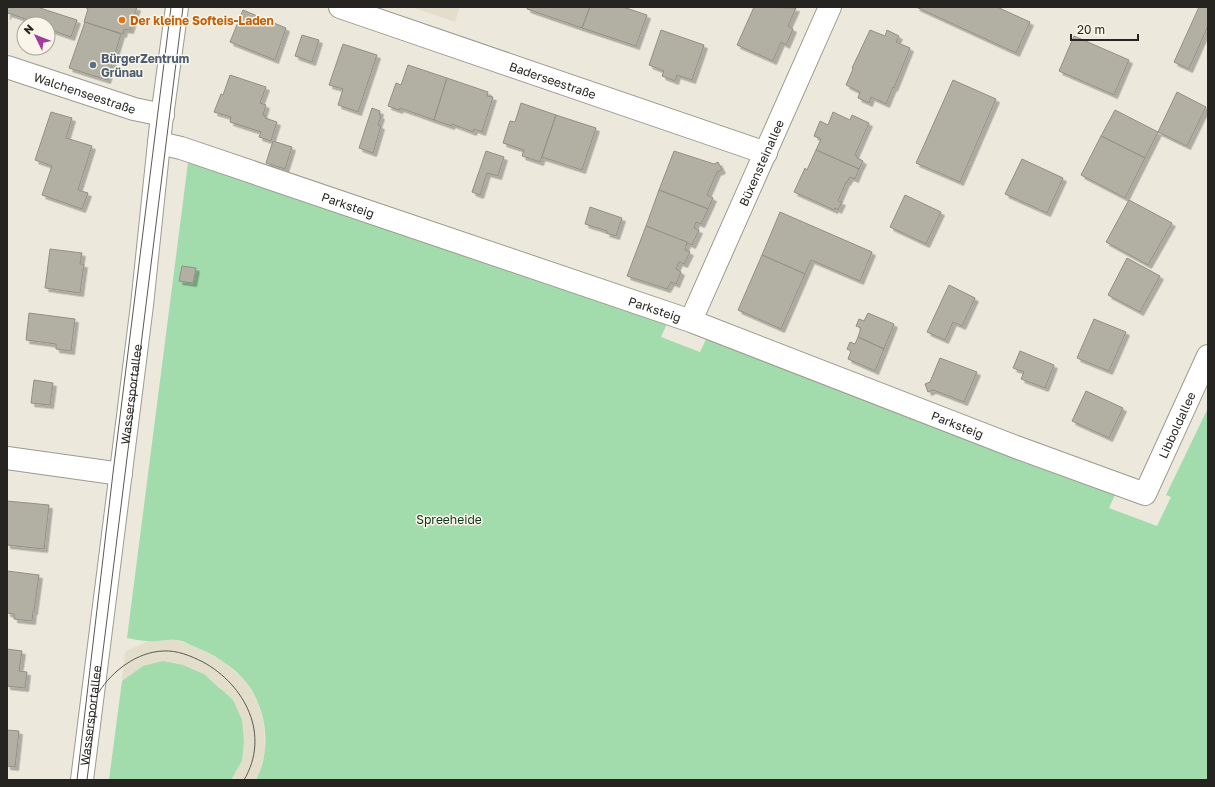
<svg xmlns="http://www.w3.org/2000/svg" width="1215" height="787" viewBox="0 0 1215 787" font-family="'Golos Text',sans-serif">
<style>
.built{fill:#e3decb}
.green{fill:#a2dbac}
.building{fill:#b2afa3;stroke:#928f84;filter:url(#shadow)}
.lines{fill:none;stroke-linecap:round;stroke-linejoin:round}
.minor-casing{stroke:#9d9a8e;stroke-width:24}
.major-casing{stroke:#9d9a8e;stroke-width:24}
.minor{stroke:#fff;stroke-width:22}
.major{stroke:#fff;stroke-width:22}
.tram{stroke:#5c5953;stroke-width:1}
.food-dot{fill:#e8710a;stroke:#f9f6e9;stroke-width:1.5}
.service-dot{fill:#5c6f8a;stroke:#f9f6e9;stroke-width:1.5}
.labels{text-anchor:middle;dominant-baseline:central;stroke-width:3;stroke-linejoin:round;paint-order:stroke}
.food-label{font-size:12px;font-weight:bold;fill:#c56008;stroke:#f9f6e9;text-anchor:start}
.service-label{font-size:12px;font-weight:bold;fill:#4e5e75;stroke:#f9f6e9;text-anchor:start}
.street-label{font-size:12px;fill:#262420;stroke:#f9f6e9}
.park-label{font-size:12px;fill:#0b3719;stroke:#f9f6e9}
</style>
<defs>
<filter id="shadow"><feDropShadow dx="3.5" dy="3.5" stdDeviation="0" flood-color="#0004"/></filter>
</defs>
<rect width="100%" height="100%" fill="#ece8dc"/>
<g class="built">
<path d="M 411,7 L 460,7 L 455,22 Z"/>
<path d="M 176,640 L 203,650 L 225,663 L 246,682 L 258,703 L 264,725 L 265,752 L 259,774 L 256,780 L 231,780 L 242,761 L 244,742 L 220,687 L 204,674 L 183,665 L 143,666 L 122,681 L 125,652 L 148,641 Z"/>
</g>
<g class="green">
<path d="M 189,155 L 669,319 L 661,337 L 700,352 L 709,333 L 1117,490 L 1109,508 L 1157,526 L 1171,497 L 1166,495 L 1208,408 L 1208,780 L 256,780 C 272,750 267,709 246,682 C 233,666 212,653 193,646 C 188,644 182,640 176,640 C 167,639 157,642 148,641 C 141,641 134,639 127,638 Z"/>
<path d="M 163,661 L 183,665 L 204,674 L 233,700 L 242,720 L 244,742 L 242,761 L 231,780 L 109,780 L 122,681 L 143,666 Z"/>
</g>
<g class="building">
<path d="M 7,7 L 37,7 L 77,20 L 71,37 L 48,29 L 48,24 L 32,24 L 31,21 L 8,13 L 7,16 Z"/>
<path d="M 85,7 L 137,7 L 130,30 L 124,29 L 123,34 L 84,22 L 88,9 Z"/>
<path d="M 528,7 L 590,7 L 582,28 L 527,9 Z"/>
<path d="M 590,7 L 623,7 L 647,15 L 636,46 L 582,28 Z"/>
<path d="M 754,7 L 796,8 L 788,26 L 793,29 L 786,45 L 781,42 L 773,61 L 737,45 Z"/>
<path d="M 916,7 L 997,7 L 1030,22 L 1016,53 Z"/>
<path d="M 1199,7 L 1208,7 L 1208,26 L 1189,69 L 1174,62 Z"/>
<path d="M 243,10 L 286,28 L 275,60 L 230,42 Z"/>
<path d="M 85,22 L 121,34 L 107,80 L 69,68 Z"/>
<path d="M 661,30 L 704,45 L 692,80 L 677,75 L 675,81 L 662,76 L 664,71 L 649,65 Z"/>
<path d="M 870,30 L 885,36 L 887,30 L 899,36 L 896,42 L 910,48 L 894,88 L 893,87 L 886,104 L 871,97 L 869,103 L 858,98 L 860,92 L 846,85 L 853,69 L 852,68 Z"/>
<path d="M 302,35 L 319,40 L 312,62 L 295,56 Z"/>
<path d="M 1074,36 L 1129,60 L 1114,95 L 1059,71 Z"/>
<path d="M 343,44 L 377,55 L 358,112 L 338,105 L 343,89 L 329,85 Z"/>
<path d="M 408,65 L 447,78 L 434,120 L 400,108 L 399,110 L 388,106 L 396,83 L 401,85 Z"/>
<path d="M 230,75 L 266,87 L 260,103 L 266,105 L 263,115 L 266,116 L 265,118 L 277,122 L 271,141 L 259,137 L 261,132 L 230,122 L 231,117 L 214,112 L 221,94 L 223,95 Z"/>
<path d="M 447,78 L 488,92 L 487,96 L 493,97 L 482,132 L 474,129 L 473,132 L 452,124 L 451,126 L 434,120 Z"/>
<path d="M 953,80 L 996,99 L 960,182 L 916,163 Z"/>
<path d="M 1177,92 L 1206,107 L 1187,146 L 1158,132 Z"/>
<path d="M 521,103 L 556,115 L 540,162 L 522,156 L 524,150 L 503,143 L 510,121 L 515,122 Z"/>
<path d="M 372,108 L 380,111 L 379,115 L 381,116 L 378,125 L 381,126 L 373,153 L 359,148 Z"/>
<path d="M 1115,110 L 1158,132 L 1145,158 L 1101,136 Z"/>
<path d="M 51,112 L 72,118 L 66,138 L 92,146 L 78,190 L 88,193 L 82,209 L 42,195 L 52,166 L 35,160 Z"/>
<path d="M 833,112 L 850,120 L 852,115 L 869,123 L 855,155 L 857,156 L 857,158 L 863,161 L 859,169 L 816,150 L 821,139 L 814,136 L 820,121 L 828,125 Z"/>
<path d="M 556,115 L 596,128 L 582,170 L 542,157 Z"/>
<path d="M 1101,136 L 1145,158 L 1125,198 L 1081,175 Z"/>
<path d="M 273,141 L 292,147 L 285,169 L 266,163 Z"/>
<path d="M 816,150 L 859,169 L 855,179 L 850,177 L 847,182 L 846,182 L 838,201 L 842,202 L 838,210 L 835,208 L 834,210 L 794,192 L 805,168 L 807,170 Z"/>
<path d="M 486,151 L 504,157 L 498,176 L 487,173 L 480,195 L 472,192 Z"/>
<path d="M 674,151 L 714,164 L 718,162 L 722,170 L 717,172 L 707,195 L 713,198 L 708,209 L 659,190 Z"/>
<path d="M 1022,159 L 1063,178 L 1047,213 L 1005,194 Z"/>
<path d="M 659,190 L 708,209 L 701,224 L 696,222 L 694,228 L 699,230 L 692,245 L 646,226 Z"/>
<path d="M 905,195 L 941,212 L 926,244 L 890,227 Z"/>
<path d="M 1129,200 L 1172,223 L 1148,265 L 1106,242 Z"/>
<path d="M 590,207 L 622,218 L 616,236 L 606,233 L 607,231 L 585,224 Z"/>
<path d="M 780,212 L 872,252 L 860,281 L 811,260 L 805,274 L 762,255 Z"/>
<path d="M 646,226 L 687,242 L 685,250 L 690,252 L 684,264 L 679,262 L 676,269 L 681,272 L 676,284 L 671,282 L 667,289 L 627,276 Z"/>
<path d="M 50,249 L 82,253 L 80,264 L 84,264 L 80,293 L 45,288 Z"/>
<path d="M 762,255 L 805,274 L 781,329 L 738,310 Z"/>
<path d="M 1127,258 L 1160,276 L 1140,312 L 1108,295 Z"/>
<path d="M 182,266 L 196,268 L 193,283 L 179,281 Z"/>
<path d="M 949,285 L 975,298 L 962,326 L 953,322 L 945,340 L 927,332 Z"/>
<path d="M 29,313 L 75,319 L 71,351 L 56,349 L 56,344 L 26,340 Z"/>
<path d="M 868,313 L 894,324 L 884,349 L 858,337 L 861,328 L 856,326 L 859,319 L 864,321 Z"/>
<path d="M 1094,319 L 1126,332 L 1109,371 L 1077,358 Z"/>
<path d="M 858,337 L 884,349 L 875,371 L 848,359 L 851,351 L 847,349 L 850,342 L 855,344 Z"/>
<path d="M 1020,351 L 1054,365 L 1045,388 L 1021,379 L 1024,372 L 1013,368 Z"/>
<path d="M 940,358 L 977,372 L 964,402 L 933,390 L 928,392 L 925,384 L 930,382 Z"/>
<path d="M 34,380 L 53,383 L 50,405 L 31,403 Z"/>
<path d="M 1086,391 L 1123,408 L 1109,438 L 1072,421 Z"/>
<path d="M 7,501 L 49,505 L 44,549 L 7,545 Z"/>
<path d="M 7,571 L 39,575 L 34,611 L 33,611 L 32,621 L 14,619 L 14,614 L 7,613 Z"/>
<path d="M 7,649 L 22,651 L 19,671 L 27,672 L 25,688 L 7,686 Z"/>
<path d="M 7,730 L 19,731 L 15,767 L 7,766 Z"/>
</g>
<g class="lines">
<defs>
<g id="minor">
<path id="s1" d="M 340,7 L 766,153"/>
<path id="s2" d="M 7,67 L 134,109 L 163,115"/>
<path id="s3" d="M 159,143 L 181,148 L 691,321 L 1016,447 L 1145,494 L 1208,356"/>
<path id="s4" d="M 692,318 L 830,7"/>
<path d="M 7,458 L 121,474"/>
</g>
<g id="major">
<path id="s5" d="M 82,780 L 142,305 L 161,124 L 177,7"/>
</g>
</defs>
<use href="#minor" class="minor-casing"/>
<use href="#major" class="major-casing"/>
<use href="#minor" class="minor"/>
<use href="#major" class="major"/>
<g class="tram">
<path d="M 99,692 C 112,671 137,652 163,651 C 177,650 191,656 203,662 C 245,685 271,735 244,780"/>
<path d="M 77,780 L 113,473 L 171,7"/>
<path d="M 87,780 L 183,7"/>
</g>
</g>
<circle class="food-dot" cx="122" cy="20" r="4"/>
<circle class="service-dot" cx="93" cy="65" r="4"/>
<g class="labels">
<g class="food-label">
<text x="130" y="20">Der kleine Softeis-Laden</text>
</g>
<g class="service-label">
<text x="101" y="58">BürgerZentrum<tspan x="101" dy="14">Grünau</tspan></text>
</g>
<g class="street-label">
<text stroke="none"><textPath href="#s1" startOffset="225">Baderseestraße</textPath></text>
<text stroke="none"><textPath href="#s2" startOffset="82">Walchenseestraße</textPath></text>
<text stroke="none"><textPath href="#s4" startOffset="170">Büxensteinallee</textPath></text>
<text stroke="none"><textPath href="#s3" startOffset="199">Parksteig</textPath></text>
<text stroke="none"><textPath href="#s3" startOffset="523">Parksteig</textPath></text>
<text stroke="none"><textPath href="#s5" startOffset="389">Wassersportallee</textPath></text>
<text stroke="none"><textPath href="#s3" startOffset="847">Parksteig</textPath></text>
<text stroke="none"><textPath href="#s3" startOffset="1123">Libboldallee</textPath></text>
<text stroke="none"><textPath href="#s5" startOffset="65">Wassersportallee</textPath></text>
</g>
<g class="park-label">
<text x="449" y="519">Spreeheide</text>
</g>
</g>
<rect width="1215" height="787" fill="none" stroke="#262420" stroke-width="16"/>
<g transform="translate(36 36) rotate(313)"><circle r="19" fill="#f9f6e9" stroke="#a5a299"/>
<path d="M0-3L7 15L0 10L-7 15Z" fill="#a43c9f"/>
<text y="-6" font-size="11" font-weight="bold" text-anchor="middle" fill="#262420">N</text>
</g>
<path d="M1071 34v6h67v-6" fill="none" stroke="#262420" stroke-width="2"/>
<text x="1077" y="34" font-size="12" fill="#262420" stroke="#f9f6e9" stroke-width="3" paint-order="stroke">20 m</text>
</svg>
